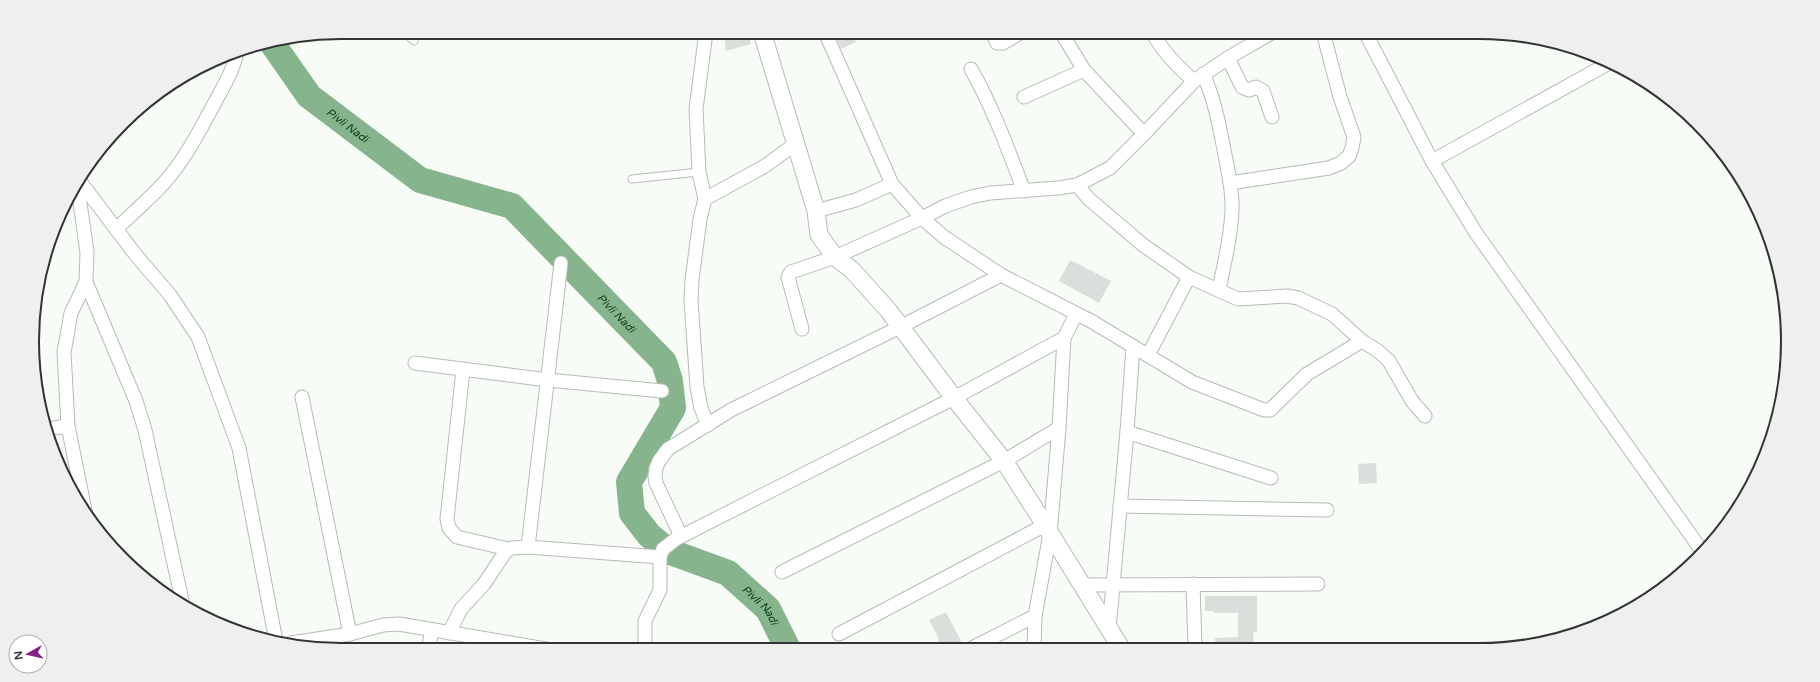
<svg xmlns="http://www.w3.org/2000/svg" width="1820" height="682" viewBox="0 0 1820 682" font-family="'Varela Round',sans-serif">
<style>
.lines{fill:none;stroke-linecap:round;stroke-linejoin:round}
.river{stroke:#86b48c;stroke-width:26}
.building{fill:#dbdfdb}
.service-casing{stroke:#b7bbb7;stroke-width:9}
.minor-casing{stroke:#b7bbb7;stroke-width:15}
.tertiary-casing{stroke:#b7bbb7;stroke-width:19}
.service{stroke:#fff;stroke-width:7}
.minor{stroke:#fff;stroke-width:13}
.tertiary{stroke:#fff;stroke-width:17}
.labels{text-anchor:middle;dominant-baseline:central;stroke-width:3;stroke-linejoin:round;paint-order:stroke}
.water-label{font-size:11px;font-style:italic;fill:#0a3f19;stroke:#fff}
.rim{fill:none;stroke:#323433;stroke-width:2}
</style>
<rect width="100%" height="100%" fill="#f7fcf7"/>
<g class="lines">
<path class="river" id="s1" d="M 272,43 L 309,96 L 420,180 L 512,206 L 664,362 L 670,381 L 673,408 L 629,482 L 632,513 L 649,535 L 668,551 L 728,573 L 768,609 L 788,649"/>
</g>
<g class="building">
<path d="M 732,32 L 748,32 L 751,44 L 726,51 L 724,34 Z"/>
<path d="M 843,32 L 852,32 L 856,42 L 841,49 L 835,35 Z"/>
<path d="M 1070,260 L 1111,281 L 1099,303 L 1059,281 Z"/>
<path d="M 1376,463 L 1377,483 L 1359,484 L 1358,464 Z"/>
<path d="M 1205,596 L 1257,596 L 1257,632 L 1253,632 L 1254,648 L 1216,648 L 1215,638 L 1238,637 L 1238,613 L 1214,613 L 1214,611 L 1205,611 Z"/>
<path d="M 946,612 L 963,645 L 962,649 L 941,649 L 938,641 L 939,639 L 929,620 Z"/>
</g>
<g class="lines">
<defs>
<g id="service">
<path d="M 404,32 L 414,41"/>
<path d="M 632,179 L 699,172"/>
</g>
<g id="minor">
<path d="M 706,32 L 696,109 L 699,172 L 705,199 L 700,219 L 692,280 L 691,300 L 697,387 L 701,408 L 708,425"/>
<path d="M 825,32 L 892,184 L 922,218 L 944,237 L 1001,275 L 1091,321 L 1192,382 L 1264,410 L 1270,410 L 1307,374 L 1362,341 L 1332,314 L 1298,298 L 1287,296 L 1238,299 L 1189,277 L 1143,245 L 1089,199 L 1077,185"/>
<path d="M 992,32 L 997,43 L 1003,43 L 1022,32"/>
<path d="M 1152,32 C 1163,52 1177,66 1194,81"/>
<path d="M 1365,32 L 1432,161 L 1476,233 L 1702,551"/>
<path d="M 1228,58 L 1242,87 L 1249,90 L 1256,87 L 1263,91 L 1272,117"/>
<path d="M 971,69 C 993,108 1008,149 1024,191"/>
<path d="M 1203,74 C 1216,102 1220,130 1226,160 C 1229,176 1233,194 1232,211 C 1231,238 1224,264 1219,290"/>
<path d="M 1024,97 L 1084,70"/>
<path d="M 1144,134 L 1194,81 L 1228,58 L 1273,32"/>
<path d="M 1432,161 L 1611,62"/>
<path d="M 79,180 L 135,254 L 170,295 L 198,337 L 239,448 L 276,641"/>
<path d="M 77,182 L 87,252 L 86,282 L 71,313 L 64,352 L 68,426 L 86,515"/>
<path d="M 1230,183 L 1329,168 L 1341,163 L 1349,156 L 1352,148 L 1354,137 L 1340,97 L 1323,32"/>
<path d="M 705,199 L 765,166 L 795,144"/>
<path d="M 816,211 L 856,200 L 892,184"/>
<path d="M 116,229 C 131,215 148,200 163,184 C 184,161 199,132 214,104 C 223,87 234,70 237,51"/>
<path d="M 561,263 L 528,547 L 660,557"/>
<path d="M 86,282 L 136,401 L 145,430 L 183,605"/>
<path d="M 802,329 L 788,277 L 791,272 L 835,257 L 922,218 L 945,206 L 971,197 L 990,193 L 1058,188 L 1077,185 L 1110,168 L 1144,134 L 1084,70 L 1061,32"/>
<path d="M 1362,341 L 1378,351 L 1389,361 L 1412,401 L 1425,416"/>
<path d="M 1148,355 L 1189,277"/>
<path d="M 415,363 L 548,380 L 662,391"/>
<path d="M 463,370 L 447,519 L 449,528 L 457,537 L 508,549"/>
<path d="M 302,397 L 350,634"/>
<path d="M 46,429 L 68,426"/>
<path d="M 1127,432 L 1271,478"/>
<path d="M 1120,506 L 1327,510"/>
<path d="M 681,536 L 656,483 L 655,476 L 656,468 L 659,461 L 668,449 L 731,410 L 900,327 L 1001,275"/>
<path d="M 782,572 L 1004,461 L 1059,428"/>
<path d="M 1193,584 L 1195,648"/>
<path d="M 1082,585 L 1318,584"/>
<path d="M 1109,629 L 1127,432 L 1133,346"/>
<path d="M 449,633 L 461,609 L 484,584 L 506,551 L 512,548 L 528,547"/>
<path d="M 839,634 L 1045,525"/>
<path d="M 291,643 L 350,634 L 383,625 L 399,624 L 552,650"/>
<path d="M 1034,648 L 1035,616 L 1050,534 L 1059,428 L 1064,338 L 1076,314"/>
<path d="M 645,649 L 645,621 L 660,590 L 660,557 L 663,549 L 676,539 L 954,398 L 1064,338"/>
<path d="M 970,649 L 1035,616"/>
<path d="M 428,650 L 432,630"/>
</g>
<path id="tertiary" d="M 762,32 L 816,211 L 819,235 L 835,257 L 852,270 L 888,310 L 954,398 L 1004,461 L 1045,525 L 1121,648"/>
</defs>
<use href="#service" class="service-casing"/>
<use href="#minor" class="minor-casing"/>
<use href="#tertiary" class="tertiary-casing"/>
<use href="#service" class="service"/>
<use href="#minor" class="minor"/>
<use href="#tertiary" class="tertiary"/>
</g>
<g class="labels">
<g class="water-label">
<text stroke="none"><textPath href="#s1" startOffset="113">Pivli Nadi</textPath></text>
<text stroke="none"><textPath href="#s1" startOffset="449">Pivli Nadi</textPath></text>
<text stroke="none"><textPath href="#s1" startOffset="844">Pivli Nadi</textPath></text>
</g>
</g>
<path d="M0 0H1820V682H0ZM341 39H1479A302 302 0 0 1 1781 341V341A302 302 0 0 1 1479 643H341A302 302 0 0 1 39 341V341A302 302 0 0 1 341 39Z" fill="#efefef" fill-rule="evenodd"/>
<path class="rim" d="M341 39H1479A302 302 0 0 1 1781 341V341A302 302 0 0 1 1479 643H341A302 302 0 0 1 39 341V341A302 302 0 0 1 341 39Z"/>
<g transform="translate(28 654) rotate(262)"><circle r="19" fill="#ffffff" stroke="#adaead"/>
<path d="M0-3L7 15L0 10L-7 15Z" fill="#882187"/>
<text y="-6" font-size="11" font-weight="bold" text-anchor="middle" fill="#323433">N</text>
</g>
</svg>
